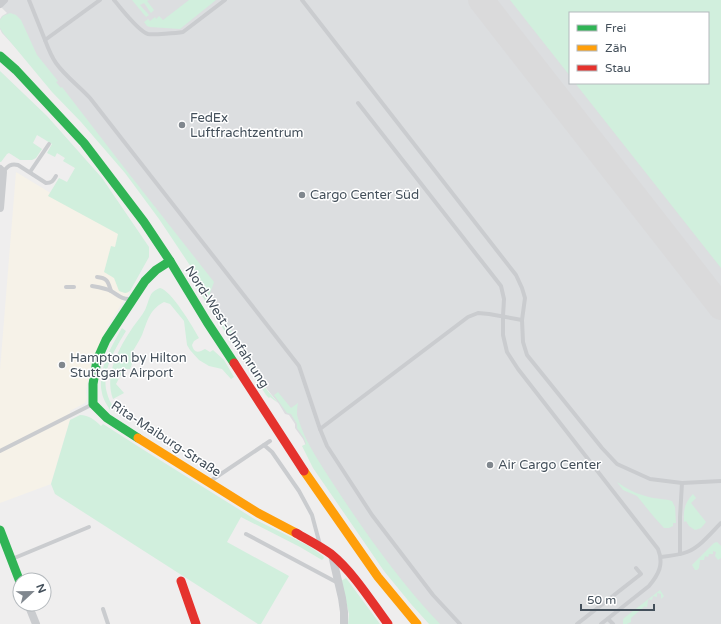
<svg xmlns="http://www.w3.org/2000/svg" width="721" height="624" viewBox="0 0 721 624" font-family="'Varela Round',sans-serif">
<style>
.commercial{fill:#f6f2e8}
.airport{fill:#dcdee0;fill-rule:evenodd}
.green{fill:#d1efdd}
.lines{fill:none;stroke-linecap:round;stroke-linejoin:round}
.taxiway{stroke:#dadadb;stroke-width:26}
.lane{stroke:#cacccf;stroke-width:4}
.street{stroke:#cacccf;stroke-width:8}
.fast{stroke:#30b455;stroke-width:9}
.slow{stroke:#ff9f0a;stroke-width:9}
.jam{stroke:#e5322d;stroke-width:9}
.poi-dot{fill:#80878e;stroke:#fff;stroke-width:1.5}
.labels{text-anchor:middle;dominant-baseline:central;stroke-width:3;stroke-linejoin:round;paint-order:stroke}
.poi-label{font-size:13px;fill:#44505b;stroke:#fff;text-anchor:start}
.street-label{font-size:13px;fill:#44505b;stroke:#fff}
</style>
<rect width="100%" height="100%" fill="#efeeee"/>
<path class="commercial" d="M 16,172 L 120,235 L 128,290 L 130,291 L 109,324 L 94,357 L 89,375 L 86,391 L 87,398 L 85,403 L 70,411 L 70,420 L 51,484 L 0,503 L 0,370 Z"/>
<path class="airport" d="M 0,0 L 721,0 L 721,624 L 435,624 L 415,603 L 312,460 L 303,439 L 295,428 L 295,424 L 289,415 L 285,414 L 279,404 L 267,389 L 243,348 L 194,275 L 194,268 L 134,181 L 32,65 L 2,33 L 0,29 L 0,19 L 2,16 L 7,13 L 0,6 ZM 570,13 L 708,13 L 708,83 L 570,83 Z"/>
<g class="green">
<path d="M 132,0 L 149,0 L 147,1 L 154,10 L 151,13 L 144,3 L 140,5 L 149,15 L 146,17 Z"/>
<path d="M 189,0 L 216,0 L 180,29 L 150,27 L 147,26 L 144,22 L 148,19 L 150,21 L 155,17 L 156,19 L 159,16 L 163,20 Z"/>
<path d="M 510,0 L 721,0 L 721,268 L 575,83 L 708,83 L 708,13 L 570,13 L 570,76 Z"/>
<path d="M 10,13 L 16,15 L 21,20 L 37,55 L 58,81 L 56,82 L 61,88 L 62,87 L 119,161 L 214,282 L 209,296 L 243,349 L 267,390 L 278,403 L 270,397 L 269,398 L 266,395 L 188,274 L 193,270 L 159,219 L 125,173 L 81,122 L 52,92 L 3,33 L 0,28 L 0,20 L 3,16 Z"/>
<path d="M 0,71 L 47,116 L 102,178 L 149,247 L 149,257 L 130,291 C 126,294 124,293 119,291 L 114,278 L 104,272 L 111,246 L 115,247 L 118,234 L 48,196 L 59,178 L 67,182 L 75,168 L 63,161 L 65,158 L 57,153 L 55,157 L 47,153 L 52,144 L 37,135 L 33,143 L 42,149 L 36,158 L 32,160 L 20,160 L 9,153 L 7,154 L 1,162 L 0,162 Z"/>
<path d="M 160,288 C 171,290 193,327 199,338 L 194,341 L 192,345 C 194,353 198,353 205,349 L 210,352 L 213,350 L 224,360 L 234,377 L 231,379 L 222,369 L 209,366 L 199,360 L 190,350 L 187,345 L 184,321 L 170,304 L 164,302 C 149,310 148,320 142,335 C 139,342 134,348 131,355 L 132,364 L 130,369 L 124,369 L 116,384 L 124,393 L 113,399 C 104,374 119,348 133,327 C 137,321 142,316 145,310 C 150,300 148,292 160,288 Z"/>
<path d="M 122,328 L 126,331 C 115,349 101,371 107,393 C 108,398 111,403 113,407 L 110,410 C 107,405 103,399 102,393 C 97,371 111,347 122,328 Z"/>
<path d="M 278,392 L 291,408 L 298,403 C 297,407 297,411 297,415 C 298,419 300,423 301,427 C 309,448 322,466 334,485 C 366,534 400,582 440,624 L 429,624 L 411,604 L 384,571 L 313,468 L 302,446 L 306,444 L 304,438 L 297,428 L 297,424 L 291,414 L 287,413 L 274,395 Z"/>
<path d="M 80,415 C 89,415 95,420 101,426 L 103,424 L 147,452 L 256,520 L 309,546 L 323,556 L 324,558 L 322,560 L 300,547 L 241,517 L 227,542 L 289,576 L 261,624 L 258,624 L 55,494 L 51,484 L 70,420 Z"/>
<path d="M 617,482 C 628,490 639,495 653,498 C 659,499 666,499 672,501 L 675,507 L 676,523 L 673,523 L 673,526 L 669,528 L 664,528 L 654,517 L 637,496 L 623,490 Z"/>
<path d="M 693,494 L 696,498 L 691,503 L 706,522 L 701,528 L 695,530 L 689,526 L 686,521 L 684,522 C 683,510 685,502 693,494 Z"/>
<path d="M 717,542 L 721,546 L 721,558 L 718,560 L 715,556 L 716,552 L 713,551 L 713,554 L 709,554 L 708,557 L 705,556 L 704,560 L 700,560 L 699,568 L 697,570 L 695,570 L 692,565 L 714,543 Z"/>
<path d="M 346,578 L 380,624 L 348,624 L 349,614 L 341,581 Z"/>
<path d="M 660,590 L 664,596 L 661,599 L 661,594 L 657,593 L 657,597 L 653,596 L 652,600 L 649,599 L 648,600 L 647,607 L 646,607 L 645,606 L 631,618 L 631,622 L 627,624 L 623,624 L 623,620 L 624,618 Z"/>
</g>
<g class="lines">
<path class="taxiway" d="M 481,0 L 721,307"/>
<g class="lane">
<path d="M 29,0 L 45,40 L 100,0"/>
<path d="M 114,0 C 121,8 138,31 148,34 C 153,35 177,33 183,32 L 225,0"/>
<path d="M 302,0 L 516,275 L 522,288 L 525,298 L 522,320 L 523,342 L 527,355 L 602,448 L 617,464 L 650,479 L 682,483 L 721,481"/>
<path d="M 45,40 C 48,48 51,56 56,63 C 65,76 79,86 90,98 L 299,366 L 320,429 L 327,446 L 372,515 L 433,595 L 460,624"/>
<path d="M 358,103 L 501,286 L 504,299 L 503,316 L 503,335 L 507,352 L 518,369 L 658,549 C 664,564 659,574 649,586 L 601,624"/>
<path d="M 3,172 C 8,166 11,163 18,165 L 46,183 C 52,183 53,181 56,176"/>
<path d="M 30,172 L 49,144"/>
<path d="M 97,277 C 108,278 108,282 111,291"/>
<path d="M 92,286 C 98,287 105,288 111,291 C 118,295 122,300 131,299"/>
<path d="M 66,287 L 74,287"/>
<path d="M 320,429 L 468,317 L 478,313 L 489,314 L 522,320"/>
<path d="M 264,445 L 272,452 L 299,491 L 312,515 L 320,545"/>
<path d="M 0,451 L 93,404"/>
<path d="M 209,482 L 270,441"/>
<path d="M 246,534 L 338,583"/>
<path d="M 680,554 L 680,517 L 682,483"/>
<path d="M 661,557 C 670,556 679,555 687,552 C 700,547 711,533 721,523"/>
<path d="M 12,559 L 89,527"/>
<path d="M 103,609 L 108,624"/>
<path d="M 608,619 L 613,624"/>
<path d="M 577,624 L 641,574 L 636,568"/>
</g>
<g class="street">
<path d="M 0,4 L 4,0"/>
<path d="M 0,169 L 3,172 L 0,208"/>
<path d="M 332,555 L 342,598 L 344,612 L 344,624"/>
<path d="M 28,604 L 36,624"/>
</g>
<g class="fast">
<path d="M 0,56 L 16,70 L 84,143 L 144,222 L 170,261 L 207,322 L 234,363"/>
<path d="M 138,438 L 107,418 L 93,404 L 93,384 L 97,360 L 106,340 L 145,281 L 156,270 L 170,261"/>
<path d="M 0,530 L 20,582"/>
</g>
<g class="slow">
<path d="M 138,438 L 258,513 L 296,533"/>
<path d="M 304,471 L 378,577 L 417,624"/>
</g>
<g class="jam">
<path d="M 234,363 L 304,471"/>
<path d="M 296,533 C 308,540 320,546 331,554 C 353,572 371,601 388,624"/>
<path d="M 181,581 L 196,624"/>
</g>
</g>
<g class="poi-dot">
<circle cx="182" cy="125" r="4"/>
<circle cx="302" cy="195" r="4"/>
<circle cx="62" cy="365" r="4"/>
<circle cx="490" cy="465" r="4"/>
</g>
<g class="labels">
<g class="poi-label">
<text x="190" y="118">FedEx<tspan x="190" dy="15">Luftfrachtzentrum</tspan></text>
<text x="310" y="195">Cargo Center Süd</text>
<text x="70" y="358">Hampton by Hilton<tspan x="70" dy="15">Stuttgart Airport</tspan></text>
<text x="498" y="465">Air Cargo Center</text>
</g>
<g class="street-label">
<text transform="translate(227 327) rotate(57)">Nord-West-Umfahrung</text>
<text transform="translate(166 439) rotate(33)">Rita-Maiburg-Straße</text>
</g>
</g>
<rect x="569" y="12" width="140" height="72" fill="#ffffff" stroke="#b4b9bd"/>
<rect x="577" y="25" width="20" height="6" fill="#30b455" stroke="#b4b9bd"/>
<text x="605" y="32" font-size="12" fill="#44505b">Frei</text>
<rect x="577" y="45" width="20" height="6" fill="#ff9f0a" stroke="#b4b9bd"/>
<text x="605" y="52" font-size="12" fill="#44505b">Zäh</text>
<rect x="577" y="65" width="20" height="6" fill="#e5322d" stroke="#b4b9bd"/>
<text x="605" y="72" font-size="12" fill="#44505b">Stau</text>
<g transform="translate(32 592) rotate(68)"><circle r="19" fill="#ffffff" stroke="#b4b9bd"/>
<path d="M0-3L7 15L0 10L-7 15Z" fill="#80878e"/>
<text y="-6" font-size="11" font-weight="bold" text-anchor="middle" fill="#44505b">N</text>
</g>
<path d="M581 604v6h73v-6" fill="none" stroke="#44505b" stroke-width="2"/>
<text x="587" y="604" font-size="12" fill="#44505b" stroke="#ffffff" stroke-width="3" paint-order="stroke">50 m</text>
</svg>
